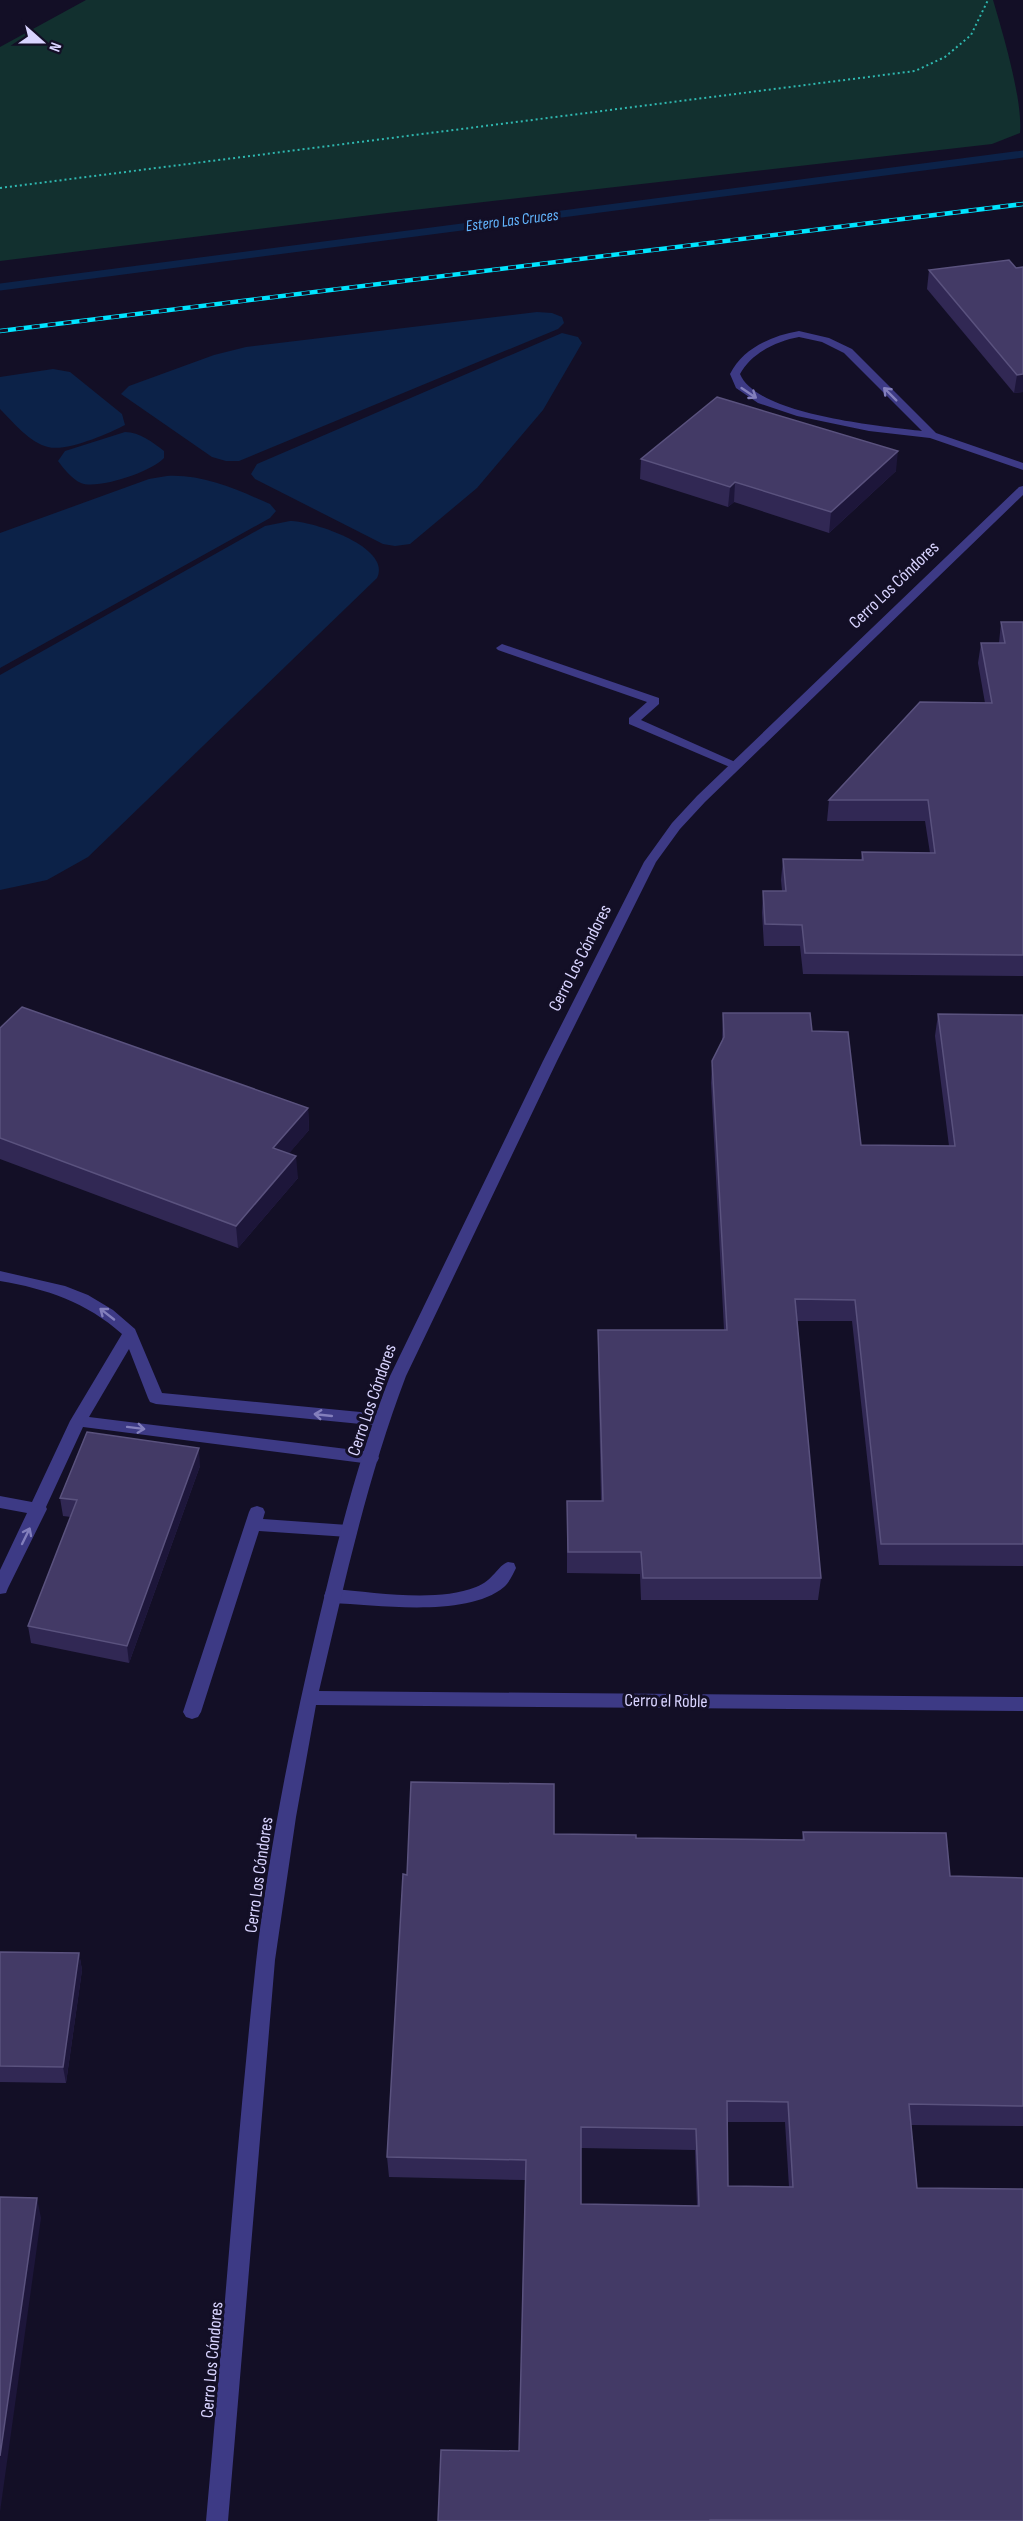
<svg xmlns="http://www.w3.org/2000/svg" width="1023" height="2521" viewBox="0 0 1023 2521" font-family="'Sofia Sans Condensed',sans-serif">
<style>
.green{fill:#12302f}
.water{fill:#0c2248}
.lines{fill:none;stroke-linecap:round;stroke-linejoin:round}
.stream{stroke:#0c2248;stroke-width:7}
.path{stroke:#2fb8b0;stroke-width:2;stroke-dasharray:2 3;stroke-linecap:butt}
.lane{fill:#3d3a85;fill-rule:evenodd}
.street{fill:#3d3a85;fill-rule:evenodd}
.rail-casing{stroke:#00e5ff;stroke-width:4.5}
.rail{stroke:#130f26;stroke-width:3;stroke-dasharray:8;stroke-linecap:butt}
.wall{fill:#312854;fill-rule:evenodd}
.shaded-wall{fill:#1d163a}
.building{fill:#433a66;stroke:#5a527e;stroke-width:1.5;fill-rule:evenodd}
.oneway{stroke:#837fbc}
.labels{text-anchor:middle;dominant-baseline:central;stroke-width:6;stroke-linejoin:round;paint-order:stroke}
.far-water-label{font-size:16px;font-style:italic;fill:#62b6ff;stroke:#130f26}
.street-label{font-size:18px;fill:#d9d4ff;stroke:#130f26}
</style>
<rect width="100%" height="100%" fill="#130f26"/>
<path class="green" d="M 86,0 L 993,0 C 1003,34 1023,100 1020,133 L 992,144 L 387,213 L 0,261 L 0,47 Z"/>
<g class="water">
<path d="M 537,312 L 552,313 L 562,317 L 564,323 L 558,329 L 239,461 L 226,461 L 212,457 L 121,394 L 129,386 L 214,355 L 246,347 Z"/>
<path d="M 562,333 L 578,337 L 582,343 L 543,410 L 477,488 L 410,544 L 395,546 L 383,544 L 255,479 L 251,474 L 257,464 Z"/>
<path d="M 53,369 L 70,372 L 122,414 L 125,425 C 108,434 66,452 48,447 C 30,443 13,422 0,409 L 0,377 Z"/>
<path d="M 125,432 C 140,432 152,442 164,451 L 164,458 C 153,471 98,490 81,483 C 73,480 63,468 58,461 L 65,451 Z"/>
<path d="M 167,476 C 203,474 238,490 270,504 L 276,511 L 270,518 L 0,668 L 0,533 L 149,479 Z"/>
<path d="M 290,521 C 313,521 392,547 377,578 L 88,857 L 47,880 L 0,890 L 0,675 L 265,526 Z"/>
</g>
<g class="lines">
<path class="stream" d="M 0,287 L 1023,154"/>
<path class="path" d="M 0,188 L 915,71 L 945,57 L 971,35 L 988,0"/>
<g class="lane">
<path d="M 799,331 L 829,338 L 852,349 L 936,433 L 1023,463 L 1023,470 L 930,438 L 869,431 L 797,416 L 758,403 L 736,388 L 730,374 C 743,348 771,336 799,331 ZM 799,337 L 822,342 L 844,353 L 922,431 C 880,426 757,415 740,374 C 751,353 777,341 799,337 Z"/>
<path d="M 502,644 L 659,698 L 659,704 L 641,720 L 742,765 L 736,769 L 732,768 L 629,724 L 629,718 L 647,702 L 498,650 L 496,648 Z"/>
<path d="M 0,1271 L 65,1286 L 88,1295 L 113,1310 L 135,1329 L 162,1393 L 381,1414 L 387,1416 L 389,1420 L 387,1424 L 381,1426 L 156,1404 L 150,1402 L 148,1398 L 129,1349 L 89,1417 L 371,1452 L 377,1454 L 379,1458 L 377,1462 L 371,1464 L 83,1427 L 46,1507 L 47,1509 L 8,1588 L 6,1593 L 0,1594 L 0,1570 L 27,1513 L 0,1508 L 0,1496 L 32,1502 L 70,1421 L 122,1334 C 86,1302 47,1289 0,1281 Z"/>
<path d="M 257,1506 L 263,1508 L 265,1512 L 263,1519 L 348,1525 L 354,1527 L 356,1531 L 354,1535 L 348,1537 L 259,1531 L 201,1712 L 198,1717 L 192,1719 L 186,1717 L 183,1712 L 249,1512 L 251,1508 Z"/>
<path d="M 508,1562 L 514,1563 L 516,1568 C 513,1574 509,1583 504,1587 C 467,1618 378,1605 332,1603 L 326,1601 L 324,1596 L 326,1591 L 332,1589 C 375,1592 435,1603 476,1587 C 493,1581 498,1565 508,1562 Z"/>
</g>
<path class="street" d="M 1023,486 L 1023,495 L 705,802 L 680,829 L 656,862 L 557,1061 L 406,1376 C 367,1478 344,1585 319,1691 L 1023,1697 L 1023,1711 L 316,1705 L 296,1817 L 275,1960 L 228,2521 L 206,2521 C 223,2335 236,2148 256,1962 C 269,1848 292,1734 318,1623 C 338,1539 359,1456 390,1376 L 543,1061 L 644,862 L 672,823 L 697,796 L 1019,487 Z"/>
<defs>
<path id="rail" d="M 0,331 L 1023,204"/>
</defs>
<use href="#rail" class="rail-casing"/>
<use href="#rail" class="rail"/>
</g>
<g class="wall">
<path d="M 1023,267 L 1023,392 L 1014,393 L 927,289 L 929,270 Z"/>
<path d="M 641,459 L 896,471 L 829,533 L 734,502 L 728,507 L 640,479 Z"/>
<path d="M 1001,622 L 1023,622 L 1023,976 L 803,974 L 800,946 L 764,946 L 762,913 L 763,891 L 782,891 L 781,880 L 783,859 L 861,860 L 862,852 L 930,853 L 925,821 L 827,821 L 829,800 L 985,703 L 978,663 L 981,643 L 999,643 Z"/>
<path d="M 723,1013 L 812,1031 L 861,1145 L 949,1146 L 935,1036 L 938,1014 L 1023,1015 L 1023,1566 L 879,1565 L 852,1321 L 797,1321 L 821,1578 L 818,1600 L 641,1600 L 640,1574 L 567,1573 L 567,1501 L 601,1501 L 598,1352 L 598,1330 L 724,1330 L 711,1083 L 712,1061 L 722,1042 Z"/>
<path d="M 0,1028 L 308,1108 L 309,1130 L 289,1153 L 298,1178 L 238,1248 L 0,1159 Z"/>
<path d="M 200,1466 L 129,1663 L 31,1643 L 28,1626 L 71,1517 L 63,1516 L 60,1498 Z"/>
<path d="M 803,1832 L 950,1876 L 1023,1878 L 1023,2126 L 911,2125 L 917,2188 L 1023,2521 L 438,2521 L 519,2451 L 525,2180 L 389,2177 L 387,2157 L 407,1875 L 554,1834 L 636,1838 L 802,1840 ZM 727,2122 L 785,2122 L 789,2187 L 728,2186 ZM 581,2148 L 695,2150 L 697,2206 L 581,2204 Z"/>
<path d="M 0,1952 L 79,1953 L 82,1970 L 66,2083 L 0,2082 Z"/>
</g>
<g class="shaded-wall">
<path d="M 1023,374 L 1023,392 L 1014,393 L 1017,375 Z"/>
<path d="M 898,451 L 896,471 L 829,533 L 831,512 Z"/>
<path d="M 735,482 L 734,502 L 728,507 L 730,487 Z"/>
<path d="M 308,1108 L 309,1130 L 275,1170 L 273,1148 Z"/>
<path d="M 296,1156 L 298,1178 L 238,1248 L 236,1226 Z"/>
<path d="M 199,1448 L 200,1466 L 129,1663 L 127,1646 Z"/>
<path d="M 79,1953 L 82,1970 L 66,2083 L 63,2067 Z"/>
<path d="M 37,2198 L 41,2218 L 0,2512 L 0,2456 Z"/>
</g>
<g class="building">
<path d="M 1009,260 L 1016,268 L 1023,267 L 1023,374 L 1017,375 L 929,270 Z"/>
<path d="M 717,397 L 898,451 L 831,512 L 735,482 L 730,487 L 641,459 Z"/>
<path d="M 1001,622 L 1023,622 L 1023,955 L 805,953 L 802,925 L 765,924 L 763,891 L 786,891 L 783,859 L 863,860 L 862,852 L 935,853 L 928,800 L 829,800 L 920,702 L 992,703 L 981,643 L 1005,643 Z"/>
<path d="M 22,1007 L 308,1108 L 273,1148 L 296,1156 L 236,1226 L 0,1138 L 0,1028 Z"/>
<path d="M 723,1013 L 810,1013 L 812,1031 L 848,1032 L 861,1145 L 955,1146 L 938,1014 L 1023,1015 L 1023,1544 L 881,1544 L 855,1300 L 795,1299 L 821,1578 L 643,1578 L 641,1552 L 568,1552 L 567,1501 L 603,1501 L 598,1330 L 727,1330 L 712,1061 L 724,1037 Z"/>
<path d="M 87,1432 L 199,1448 L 127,1646 L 28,1626 L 77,1500 L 60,1498 Z"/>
<path d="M 411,1782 L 554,1784 L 554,1834 L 636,1835 L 636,1838 L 804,1840 L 803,1832 L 946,1833 L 950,1876 L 1023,1878 L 1023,2106 L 909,2104 L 917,2188 L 1023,2189 L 1023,2521 L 710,2520 L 710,2521 L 438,2521 L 441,2450 L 519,2451 L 526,2160 L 387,2157 L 403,1874 L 407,1875 ZM 727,2101 L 788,2102 L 793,2187 L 728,2186 ZM 581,2127 L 696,2129 L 699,2206 L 581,2204 Z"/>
<path d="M 0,1952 L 79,1953 L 63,2067 L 0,2066 Z"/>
<path d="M 0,2197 L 37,2198 L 0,2456 Z"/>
</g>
<defs><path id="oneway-shaft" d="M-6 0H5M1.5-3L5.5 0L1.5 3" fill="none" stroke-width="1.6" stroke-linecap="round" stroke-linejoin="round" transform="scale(1.5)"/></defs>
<g class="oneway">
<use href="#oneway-shaft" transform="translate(749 393) rotate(34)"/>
<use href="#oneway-shaft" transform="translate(890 394) rotate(-135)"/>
<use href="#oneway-shaft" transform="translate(107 1314) rotate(-142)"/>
<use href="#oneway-shaft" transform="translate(323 1415) rotate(-174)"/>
<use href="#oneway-shaft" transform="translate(136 1428) rotate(7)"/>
<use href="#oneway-shaft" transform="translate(26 1536) rotate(-64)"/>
</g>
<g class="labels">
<g class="far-water-label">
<text transform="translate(512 221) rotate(-7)">Estero Las Cruces</text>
</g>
<g class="street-label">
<text transform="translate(894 585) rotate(-44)">Cerro Los Cóndores</text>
<text transform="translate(580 958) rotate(-63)">Cerro Los Cóndores</text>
<text transform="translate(372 1400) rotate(-71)">Cerro Los Cóndores</text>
<text transform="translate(666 1701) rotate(1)">Cerro el Roble</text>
<text transform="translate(259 1875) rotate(-82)">Cerro Los Cóndores</text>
<text transform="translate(212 2360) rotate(-85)">Cerro Los Cóndores</text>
</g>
</g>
<g transform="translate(42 42) rotate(111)" stroke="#130f26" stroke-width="4.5" paint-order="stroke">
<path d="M0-4.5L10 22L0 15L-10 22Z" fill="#d9d4ff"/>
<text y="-9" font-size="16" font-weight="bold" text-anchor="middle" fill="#d9d4ff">N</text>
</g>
</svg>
